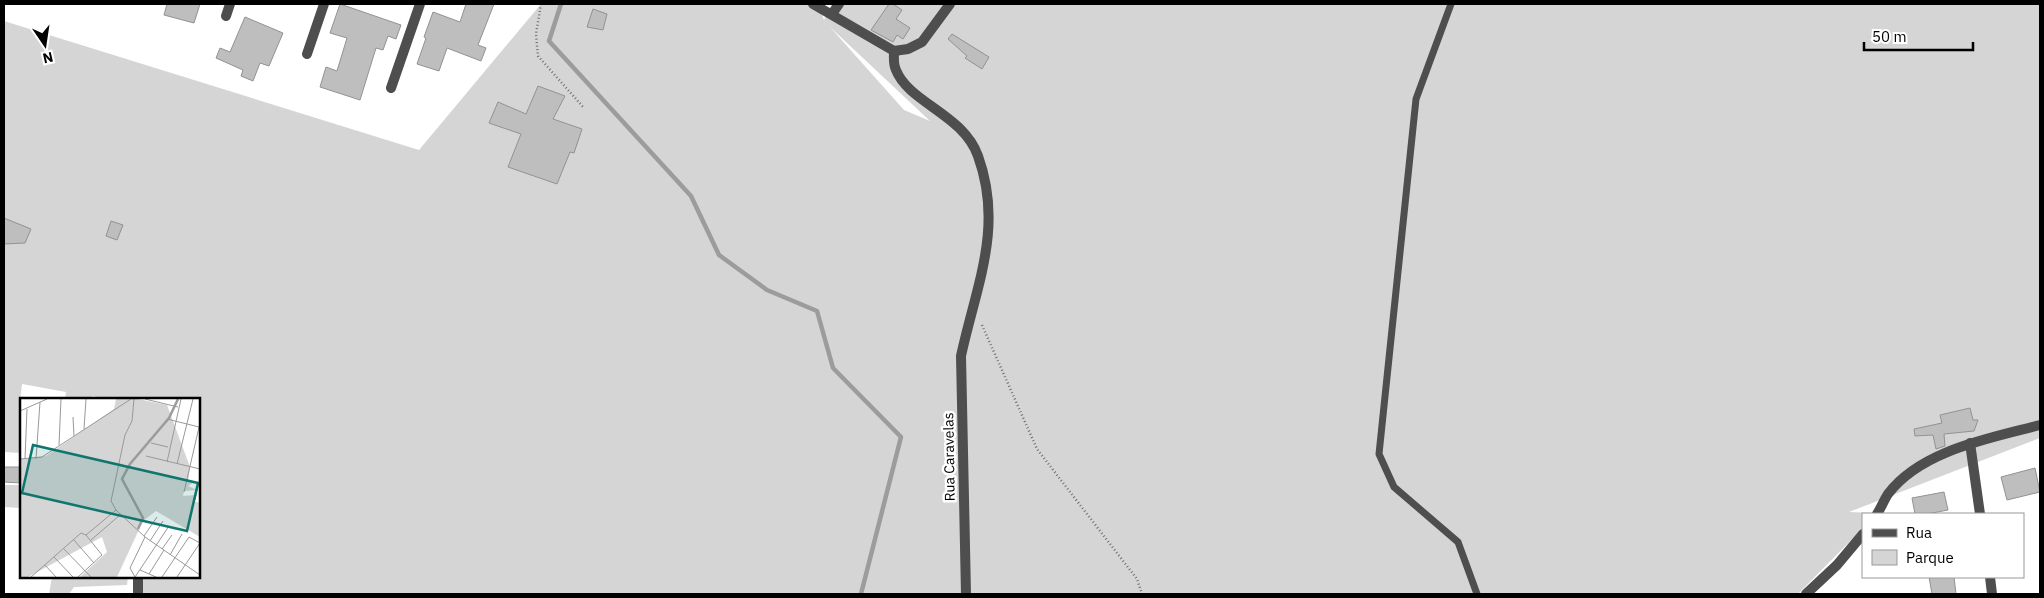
<svg xmlns="http://www.w3.org/2000/svg" width="2044" height="598" viewBox="0 0 2044 598" font-family="'IBM Plex Sans',sans-serif">
<style>
.green{fill:#d5d5d5;fill-rule:evenodd}
.lines{fill:none;stroke-linecap:round;stroke-linejoin:round}
.stream{stroke:#9c9c9c;stroke-width:4.5}
.building{fill:#bebebe;stroke:#929292}
.path{stroke:#707070;stroke-width:2.5;stroke-dasharray:1 2.5;stroke-linecap:butt}
.lane{stroke:#4e4e4e;stroke-width:7}
.street{stroke:#4e4e4e;stroke-width:10}
.labels{text-anchor:middle;dominant-baseline:central;stroke-width:5;stroke-linejoin:round;paint-order:stroke}
.street-label{font-size:14px;fill:#000;stroke:#fff}
.inset-river{fill:none;stroke:#9c9c9c;stroke-width:2.5}
.inset-road{fill:none;stroke:#999;stroke-width:1}
.view{fill:#0f766e;fill-opacity:0.15;stroke:#0f766e;stroke-width:2.5}
.inset-edge{fill:none;stroke:#000;stroke-width:2.5}
</style>
<rect width="100%" height="100%" fill="#fff"/>
<g class="green">
<path d="M 541,4 L 818,4 L 824,20 L 832,4 L 2040,4 L 2040,438 L 1849,512 L 1878,513 L 1863,514 L 1863,528 L 1798,594 L 140,594 L 140,577 L 199,577 L 199,399 L 107,399 L 92,396 L 91,399 L 65,399 L 66,392 L 22,384 L 19,410 L 21,410 L 21,453 L 4,452 L 4,21 L 419,150 ZM 830,27 L 930,121 L 904,110 Z"/>
<path d="M 4,485 L 21,485 L 21,508 L 4,507 Z"/>
<path d="M 52,577 L 128,577 L 127,585 L 74,587 L 69,594 L 49,594 Z"/>
</g>
<g class="lines">
<path class="stream" d="M 561,4 L 549,41 L 691,196 L 719,255 L 767,290 L 817,311 L 833,368 L 901,437 L 861,594"/>
</g>
<g class="building">
<path d="M 167,4 L 200,4 L 194,23 L 164,15 Z"/>
<path d="M 340,4 L 401,25 L 396,39 L 388,36 L 383,50 L 376,48 L 360,100 L 320,87 L 326,67 L 337,71 L 347,38 L 330,33 Z"/>
<path d="M 466,4 L 494,4 L 478,45 L 486,48 L 481,61 L 447,48 L 439,71 L 417,64 L 426,38 L 424,37 L 433,12 L 460,22 Z"/>
<path d="M 889,4 L 893,4 L 902,10 L 896,19 L 910,28 L 903,39 L 897,35 L 893,42 L 871,30 Z"/>
<path d="M 593,9 L 607,14 L 603,30 L 587,27 Z"/>
<path d="M 245,17 L 283,33 L 269,66 L 260,63 L 253,81 L 241,76 L 243,70 L 216,58 L 220,48 L 230,52 Z"/>
<path d="M 952,34 L 989,57 L 982,69 L 965,58 L 967,56 L 948,39 Z"/>
<path d="M 538,86 L 565,96 L 553,119 L 582,129 L 574,153 L 570,152 L 557,184 L 508,167 L 521,134 L 489,123 L 498,102 L 526,114 Z"/>
<path d="M 4,218 L 31,229 L 25,243 L 4,244 Z"/>
<path d="M 111,221 L 123,225 L 117,240 L 106,236 Z"/>
<path d="M 1970,408 L 1973,420 L 1978,420 L 1974,431 L 1944,434 L 1945,446 L 1936,449 L 1933,435 L 1915,436 L 1914,429 L 1942,423 L 1940,415 Z"/>
<path d="M 4,467 L 21,467 L 21,483 L 4,482 Z"/>
<path d="M 2035,468 L 2040,492 L 2007,500 L 2001,477 Z"/>
<path d="M 1944,492 L 1948,510 L 1927,514 L 1915,514 L 1912,498 Z"/>
<path d="M 1929,577 L 1954,577 L 1956,594 L 1932,594 Z"/>
</g>
<g class="lines">
<g class="path">
<path d="M 541,4 L 536,34 L 538,56 L 584,108"/>
<path d="M 982,325 L 1037,449 L 1137,579 L 1142,594"/>
</g>
<path class="lane" d="M 1451,4 L 1416,99 L 1379,454 L 1394,487 L 1458,542 L 1477,594"/>
<g class="street">
<path d="M 813,4 L 894,51"/>
<path d="M 832,14 L 839,4"/>
<path d="M 226,16 L 230,4"/>
<path d="M 894,51 C 894,57 893,64 896,70 C 909,103 963,114 978,156 C 1004,228 976,286 961,356 L 966,594"/>
<path d="M 894,51 L 908,49 L 922,42 L 950,4"/>
<path d="M 307,54 L 324,4"/>
<path d="M 391,88 L 420,4"/>
<path d="M 1970,443 L 1980,514"/>
<path d="M 1877,514 C 1881,508 1884,500 1888,494 C 1921,450 1991,438 2040,425"/>
<path d="M 138,577 L 138,594"/>
<path d="M 1990,577 L 1992,594"/>
<path d="M 1806,594 L 1837,565 L 1863,534"/>
</g>
</g>
<g class="labels">
<g class="street-label">
<text transform="translate(949 457) rotate(-91)">Rua Caravelas</text>
</g>
</g>
<g transform="translate(20 398)">
<rect width="180" height="180" fill="#fff"/>
<path d="M 96,1 L 118,1 L 147,7 L 170,69 L 168,84 L 174,84 L 168,88 L 177,92 L 164,93 L 163,98 L 176,97 L 174,103 L 180,105 L 180,139 L 136,113 L 123,123 L 97,179 L 60,179 L 87,154 L 82,139 L 8,179 L 0,179 L 0,61 L 26,58 L 94,11 Z" fill="#d5d5d5"/>
<path class="inset-river" d="M 118,131 L 123,120 L 102,81 L 110,66 L 149,20 L 158,1"/>
<path class="inset-road" d="M 114,1 L 112,23 L 105,37 L 91,103 L 96,112 L 125,139 L 180,177M 125,1 L 158,9M 0,13 L 27,1M 53,19 L 54,38M 147,21 L 179,29M 64,31 L 66,1M 131,45 L 148,49M 39,47 L 41,1M 126,58 L 180,71M 0,61 L 22,59 L 111,1M 5,61 L 7,11M 16,61 L 20,4M 147,64 L 161,1M 157,66 L 173,1M 164,94 L 180,25M 175,102 L 180,80M 66,137 L 96,112M 124,138 L 137,119M 53,141 L 74,165M 71,142 L 100,117M 130,143 L 143,123M 43,150 L 71,179M 142,151 L 152,137M 150,157 L 162,136M 34,159 L 53,179M 25,167 L 36,179M 120,172 L 136,179M 129,176 L 144,152M 11,179 L 61,135 L 66,137M 58,179 L 82,157 L 66,137M 115,179 L 149,128M 115,179 L 110,170 L 125,139M 142,179 L 169,139 L 180,145M 157,179 L 180,145"/>
<path class="view" d="M 13,47 L 178,85 L 167,133 L 2,95 Z"/>
<rect width="180" height="180" class="inset-edge"/>
</g>
<rect width="2044" height="598" fill="none" stroke="#000000" stroke-width="10"/>
<rect x="1862" y="513" width="162" height="65" fill="#ffffff" stroke="#999999"/>
<rect x="1872" y="529" width="25" height="8" fill="#4e4e4e" stroke="#999999"/>
<text x="1906" y="538" font-size="15" fill="#000000">Rua</text>
<rect x="1872" y="550" width="25" height="15" fill="#d5d5d5" stroke="#999999"/>
<text x="1906" y="563" font-size="15" fill="#000000">Parque</text>
<g transform="translate(45 45) rotate(167)" stroke="#ffffff" stroke-width="4" paint-order="stroke">
<path d="M0-4L9 19L0 12L-9 19Z" fill="#000000"/>
<text y="-8" font-size="14" font-weight="bold" text-anchor="middle" fill="#000000">N</text>
</g>
<path d="M1864 42v8h109v-8" fill="none" stroke="#000000" stroke-width="2.5"/>
<text x="1872" y="42" font-size="15" fill="#000000" stroke="#ffffff" stroke-width="4" paint-order="stroke">50 m</text>
</svg>
